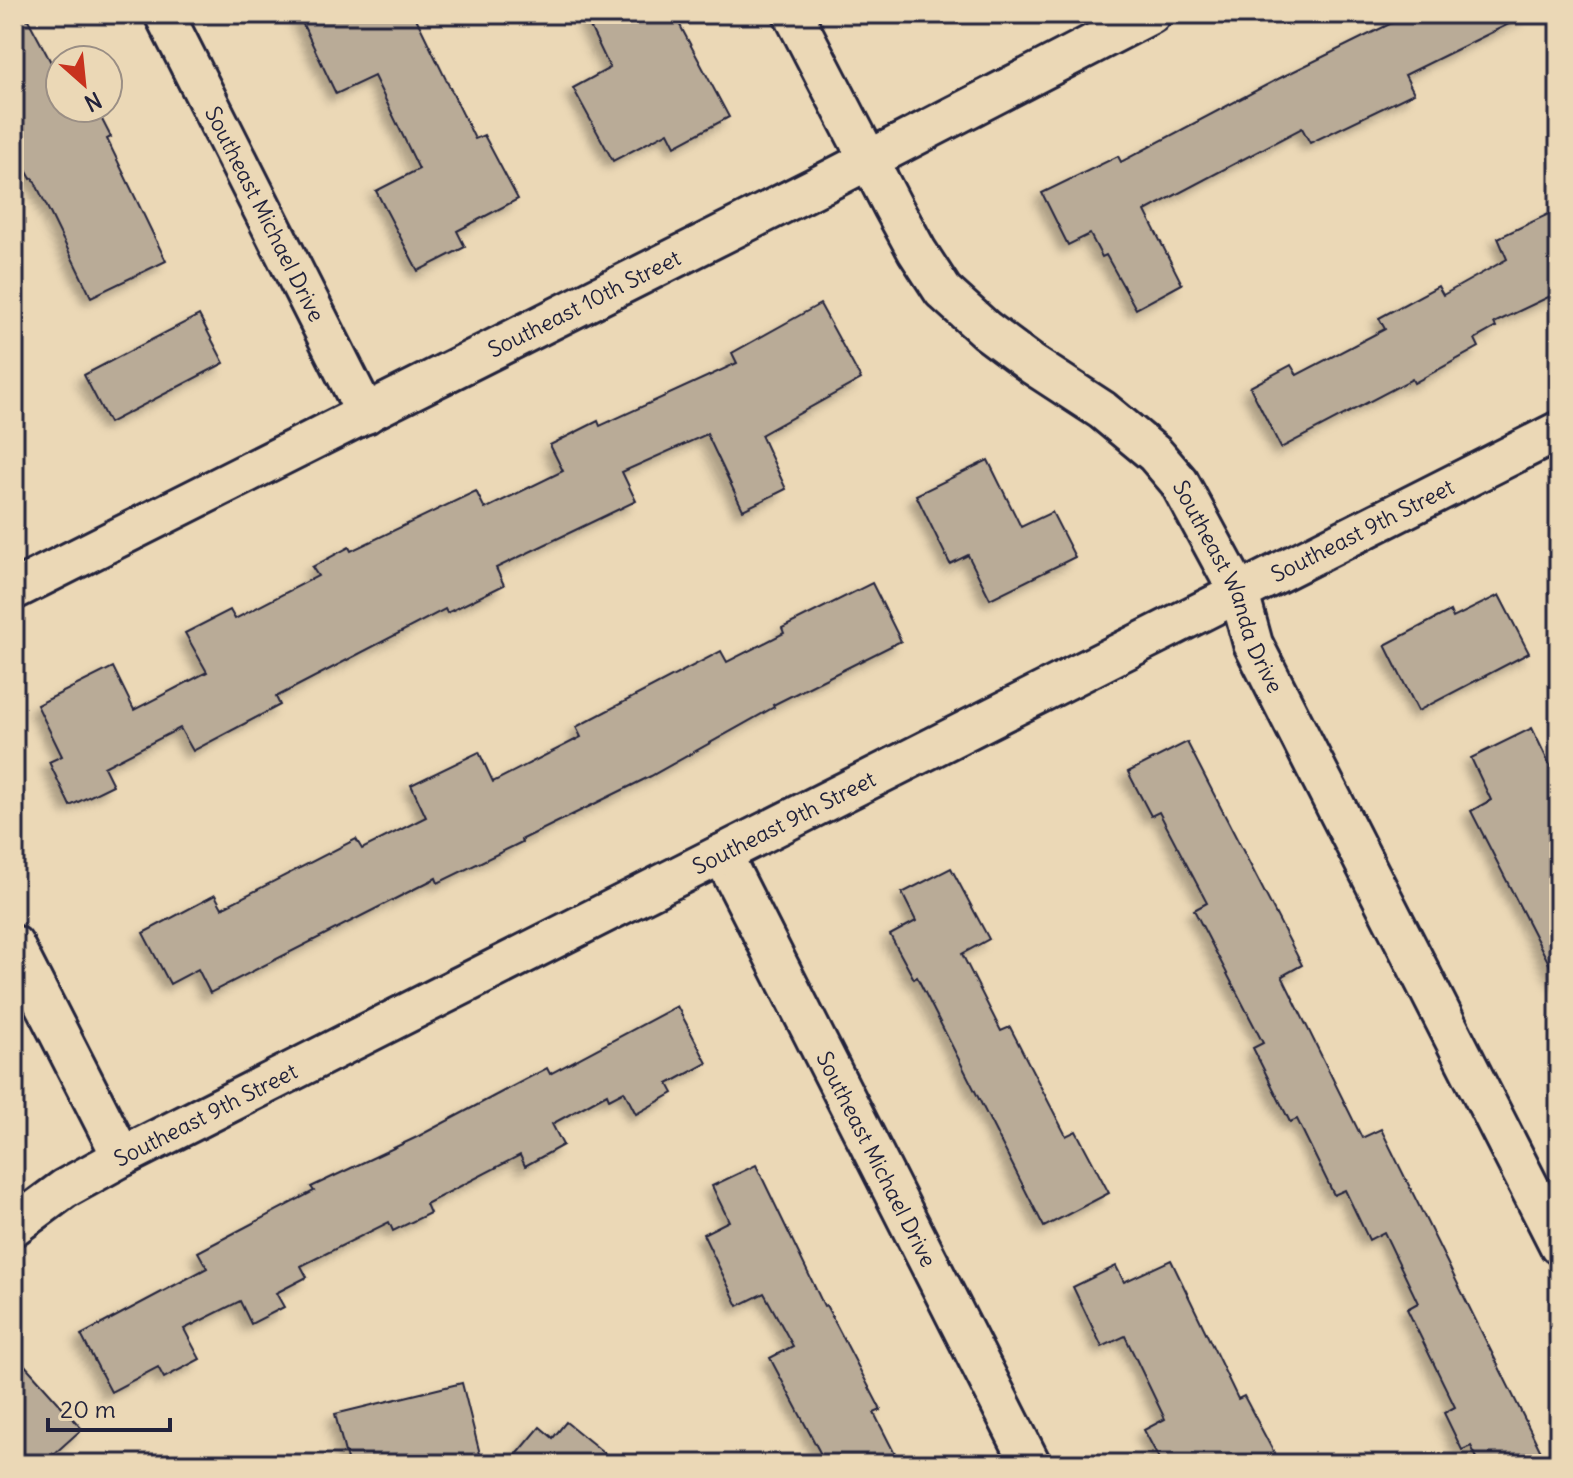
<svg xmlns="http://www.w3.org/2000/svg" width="1573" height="1478" viewBox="0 0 1573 1478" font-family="Delius,sans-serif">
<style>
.building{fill:#b9ab97;stroke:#22223b;stroke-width:2;filter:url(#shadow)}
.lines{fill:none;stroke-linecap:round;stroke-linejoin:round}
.street-casing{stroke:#22223b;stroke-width:44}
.street{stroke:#ebd8b6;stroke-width:38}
.labels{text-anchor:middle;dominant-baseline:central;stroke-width:7;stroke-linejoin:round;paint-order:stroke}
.street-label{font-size:22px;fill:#22223b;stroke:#ebd8b6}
</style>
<defs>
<filter id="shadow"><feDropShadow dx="-7" dy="7" stdDeviation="4" flood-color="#0004"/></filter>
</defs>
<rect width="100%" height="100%" fill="#ebd8b6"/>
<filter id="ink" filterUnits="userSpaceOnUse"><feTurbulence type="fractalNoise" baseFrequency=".0125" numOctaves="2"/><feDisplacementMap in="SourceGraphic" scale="16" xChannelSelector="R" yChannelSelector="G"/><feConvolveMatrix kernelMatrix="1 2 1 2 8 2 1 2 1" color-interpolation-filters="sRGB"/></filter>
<g filter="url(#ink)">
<g class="building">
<path d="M 14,14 L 25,14 L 60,79 L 60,108 L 96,108 L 111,137 L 107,139 L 166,261 L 91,297 L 33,178 L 31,179 L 14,148 Z"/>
<path d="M 298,14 L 414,14 L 475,139 L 484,135 L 518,199 L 457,231 L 465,247 L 418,271 L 376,191 L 419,169 L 374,76 L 336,94 Z"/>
<path d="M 584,14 L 674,14 L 729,117 L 675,146 L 668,132 L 613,161 L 573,88 L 610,68 Z"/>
<path d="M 1410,14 L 1529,14 L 1405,75 L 1414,93 L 1310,143 L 1302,128 L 1145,211 L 1182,284 L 1136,309 L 1106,255 L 1102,257 L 1090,234 L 1068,245 L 1042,193 L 1118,156 L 1121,162 L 1278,79 Z"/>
<path d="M 1559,209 L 1559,292 L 1494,323 L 1496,327 L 1475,339 L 1479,347 L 1414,383 L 1412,379 L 1281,448 L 1250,387 L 1291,365 L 1297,375 L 1385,329 L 1379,318 L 1438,286 L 1443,295 L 1507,259 L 1498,238 Z"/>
<path d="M 820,304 L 861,379 L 761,435 L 786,489 L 743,510 L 707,434 L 622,472 L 636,501 L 496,568 L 504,585 L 447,613 L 445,609 L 276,697 L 280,705 L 193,751 L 180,728 L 104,767 L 113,785 L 70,806 L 49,762 L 62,756 L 37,705 L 113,667 L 134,710 L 207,672 L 185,633 L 230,610 L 235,619 L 318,576 L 312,567 L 349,547 L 351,551 L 476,491 L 485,509 L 563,471 L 550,445 L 598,421 L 600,426 L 737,363 L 732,353 Z"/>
<path d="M 199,315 L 224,363 L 109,423 L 84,375 Z"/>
<path d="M 988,460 L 1021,527 L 1052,512 L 1075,557 L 990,599 L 968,555 L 950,564 L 916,495 Z"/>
<path d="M 872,583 L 901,641 L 773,705 L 774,707 L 651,776 L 521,840 L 522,842 L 438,883 L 436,878 L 210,993 L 198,969 L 170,984 L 143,933 L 215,895 L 222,908 L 356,839 L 362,849 L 426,817 L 411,785 L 479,752 L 493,782 L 581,737 L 576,727 L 721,651 L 727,662 L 784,633 L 782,628 Z"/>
<path d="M 1499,595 L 1529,653 L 1418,711 L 1385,645 L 1450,611 L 1453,618 Z"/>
<path d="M 1532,728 L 1559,784 L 1559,983 L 1471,811 L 1491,800 L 1471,758 Z"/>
<path d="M 1187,742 L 1302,965 L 1282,976 L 1362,1138 L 1381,1129 L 1547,1464 L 1480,1464 L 1471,1446 L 1462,1450 L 1444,1413 L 1455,1407 L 1407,1309 L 1418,1303 L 1384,1232 L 1369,1240 L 1345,1190 L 1334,1195 L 1297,1119 L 1290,1122 L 1253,1048 L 1263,1043 L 1194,910 L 1207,903 L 1159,812 L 1151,816 L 1128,772 Z"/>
<path d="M 951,868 L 989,939 L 962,954 L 1001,1031 L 1010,1027 L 1066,1136 L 1076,1131 L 1109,1193 L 1044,1227 L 917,977 L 914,979 L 890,935 L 916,921 L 902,893 Z"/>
<path d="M 677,1006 L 707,1063 L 668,1084 L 673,1093 L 636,1114 L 624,1091 L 609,1099 L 607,1094 L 552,1124 L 563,1145 L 525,1166 L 520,1155 L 426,1204 L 430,1213 L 393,1231 L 389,1222 L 301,1266 L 307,1277 L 276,1293 L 284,1307 L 251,1324 L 240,1301 L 184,1329 L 200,1359 L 164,1378 L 158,1367 L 111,1392 L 81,1335 L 207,1268 L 198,1252 L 314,1191 L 311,1187 L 417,1137 L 547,1068 L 550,1074 Z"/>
<path d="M 756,1165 L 824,1306 L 826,1305 L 881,1410 L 874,1413 L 900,1464 L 826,1464 L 770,1358 L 793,1346 L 764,1293 L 738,1306 L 703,1234 L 729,1221 L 712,1186 Z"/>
<path d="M 1171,1260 L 1238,1399 L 1244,1396 L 1280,1464 L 1162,1464 L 1144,1430 L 1165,1419 L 1125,1336 L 1102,1347 L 1073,1287 L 1116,1266 L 1124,1282 Z"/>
<path d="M 14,1353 L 82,1429 L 43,1464 L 14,1464 Z"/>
<path d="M 462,1383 L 481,1458 L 456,1464 L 348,1464 L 335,1414 Z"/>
<path d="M 566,1422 L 618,1464 L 509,1464 L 540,1427 L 553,1438 Z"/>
</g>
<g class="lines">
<defs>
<g id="street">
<path id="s1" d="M 164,14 L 366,414"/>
<path id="s2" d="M 793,14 L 893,207 L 917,251 L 943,291 L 986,330 L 1033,365 L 1102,410 L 1155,454 L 1179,482 L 1239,593 L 1253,644 L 1559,1245"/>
<path id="s3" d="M 14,590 L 826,182 L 1151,14"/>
<path id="s4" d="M 722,854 L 1031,1464"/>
<path d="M 14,945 L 122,1157"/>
<path id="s5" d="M 14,1226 L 64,1189 L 122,1157 L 1559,431"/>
</g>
</defs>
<use href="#street" class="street-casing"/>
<use href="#street" class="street"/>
</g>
</g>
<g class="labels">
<g class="street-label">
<text stroke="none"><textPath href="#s1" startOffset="224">Southeast Michael Drive</textPath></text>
<text stroke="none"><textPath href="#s3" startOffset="638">Southeast 10th Street</textPath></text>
<text stroke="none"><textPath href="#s5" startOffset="1518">Southeast 9th Street</textPath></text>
<text stroke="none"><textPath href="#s2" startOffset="736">Southeast Wanda Drive</textPath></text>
<text stroke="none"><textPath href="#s5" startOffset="870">Southeast 9th Street</textPath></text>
<text stroke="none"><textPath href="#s5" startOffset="222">Southeast 9th Street</textPath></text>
<text stroke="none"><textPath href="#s4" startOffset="342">Southeast Michael Drive</textPath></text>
</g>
</g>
<rect width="1573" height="1478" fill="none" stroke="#ebd8b6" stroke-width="48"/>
<rect x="24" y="24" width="1525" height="1430" fill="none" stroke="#22223b" stroke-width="3" filter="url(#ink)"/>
<g transform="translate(84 84) rotate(153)"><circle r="38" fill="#ebd8b6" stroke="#9b8f85" stroke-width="2"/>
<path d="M0-6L14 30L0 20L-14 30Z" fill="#c8321e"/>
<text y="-12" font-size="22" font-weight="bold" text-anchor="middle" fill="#22223b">N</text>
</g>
<path d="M48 1418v12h122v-12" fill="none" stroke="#22223b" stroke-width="4"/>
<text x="60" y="1418" font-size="24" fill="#22223b" stroke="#ebd8b6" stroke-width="6" paint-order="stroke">20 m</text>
</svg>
